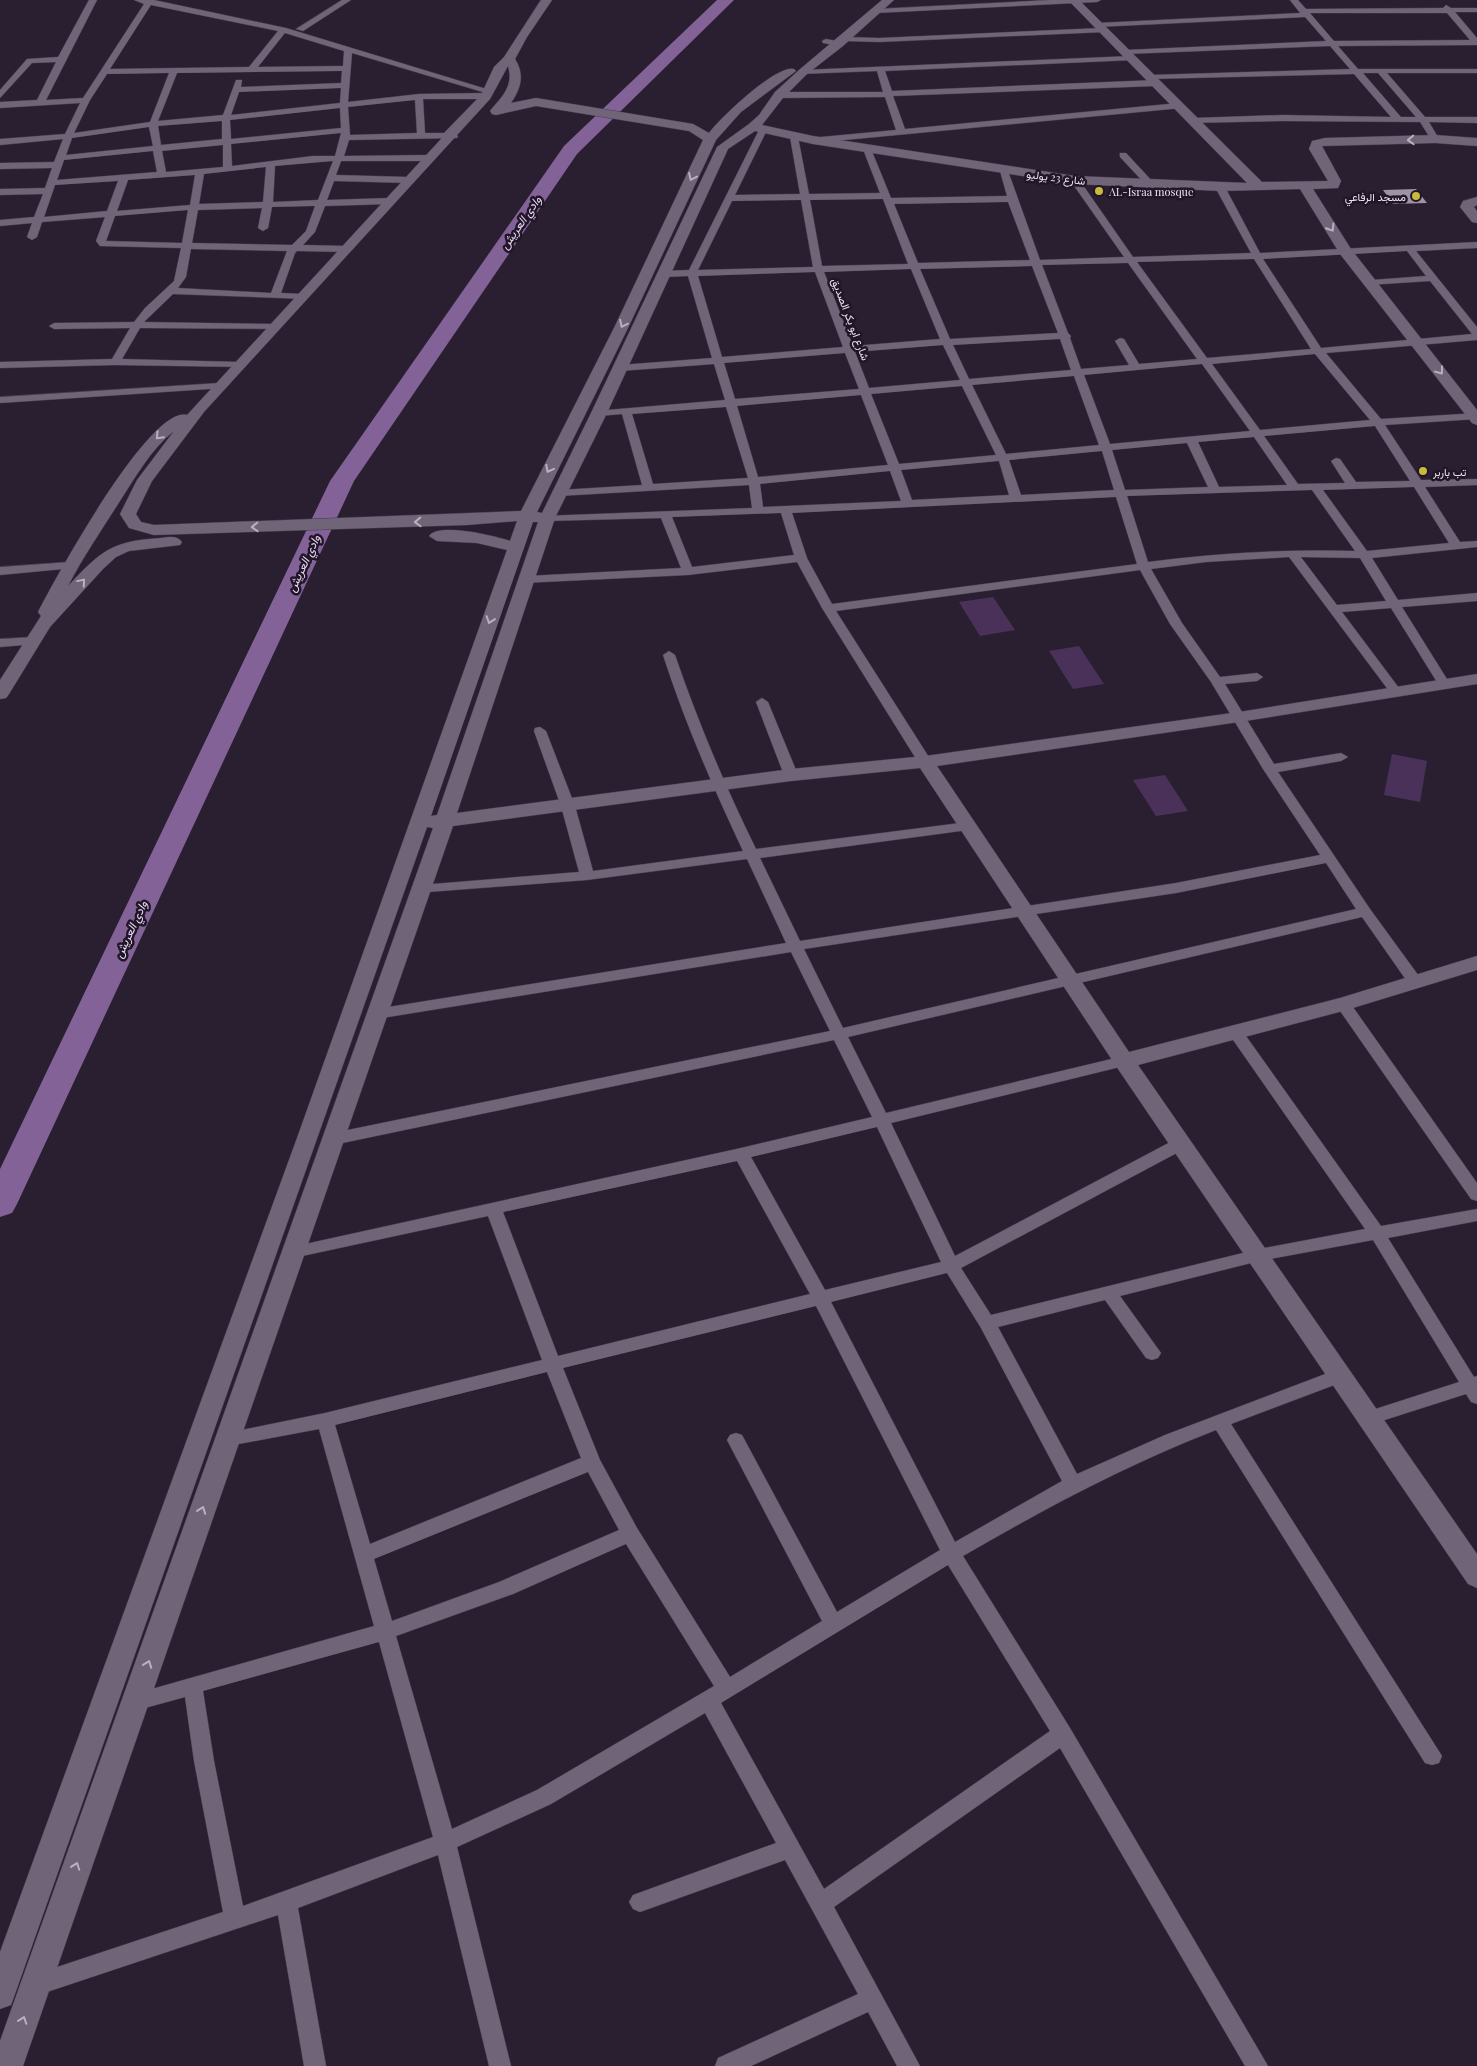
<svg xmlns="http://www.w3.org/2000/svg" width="1477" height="2066" viewBox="0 0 1477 2066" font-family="'Playfair Display',Vazirmatn,serif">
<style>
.green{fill:#4a3159}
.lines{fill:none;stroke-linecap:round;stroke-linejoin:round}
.river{fill:#826297;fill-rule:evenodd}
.building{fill:#9f92a8}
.street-casing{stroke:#463d4c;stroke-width:1}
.secondary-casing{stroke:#463d4c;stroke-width:1}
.street{fill:#706479;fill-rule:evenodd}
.secondary{fill:#706479;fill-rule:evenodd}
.oneway{stroke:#bab1c0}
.poi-dot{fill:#cbba39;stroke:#201627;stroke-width:2}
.labels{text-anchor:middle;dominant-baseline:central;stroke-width:5;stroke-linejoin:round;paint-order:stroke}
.far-street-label{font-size:11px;fill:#ebe4f0;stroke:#201627}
.far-poi-label{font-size:11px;fill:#ebe4f0;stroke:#201627;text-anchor:start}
.far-water-label{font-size:12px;font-style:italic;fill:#ebd8f8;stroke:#201627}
</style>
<rect width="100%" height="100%" fill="#2a1f31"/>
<g class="green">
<path d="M 993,597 L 1015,630 L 980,636 L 959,602 Z"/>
<path d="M 1079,646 L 1104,684 L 1073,689 L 1049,651 Z"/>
<path d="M 1392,754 L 1427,761 L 1420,802 L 1384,795 Z"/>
<path d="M 1165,775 L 1188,811 L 1156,816 L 1133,780 Z"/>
</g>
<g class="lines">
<path class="river" d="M 717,0 L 734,0 L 577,154 L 354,481 L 17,1204 L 12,1213 L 0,1217 L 0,1169 L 330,481 L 564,146 Z"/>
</g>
<path class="building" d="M 1416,189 L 1427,203 L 1393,204 L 1383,190 Z"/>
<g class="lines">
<defs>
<g id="street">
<path d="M 89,0 L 97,0 L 46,100 L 83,98 L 144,4 L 134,0 L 154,0 L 286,28 L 493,91 L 486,93 L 352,53 L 348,102 L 419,94 L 486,93 L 490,96 L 486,99 L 423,99 L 425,133 L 454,133 L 458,136 L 457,138 L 349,140 L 344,156 L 429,155 L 433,158 L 429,161 L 341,161 L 336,175 L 409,177 L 414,180 L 409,183 L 334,181 L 327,200 L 390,198 L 395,201 L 390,204 L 325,206 L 315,232 L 303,245 L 348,246 L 353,249 L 348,252 L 297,251 L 295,253 L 281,293 L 303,294 L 306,295 L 306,299 L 173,294 L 144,322 L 275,324 L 279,325 L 279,329 L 140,328 L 122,359 L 240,362 L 244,363 L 244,367 L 115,365 L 0,368 L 0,362 L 112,359 L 130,328 L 54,329 L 49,326 L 54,323 L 134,322 L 145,308 L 174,281 L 181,248 L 100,246 L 96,241 L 105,217 L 42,222 L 37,237 L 32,240 L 27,237 L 32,223 L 0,226 L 0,220 L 34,217 L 43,194 L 0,195 L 0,189 L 45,188 L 52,168 L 0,169 L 0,163 L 54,162 L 63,139 L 0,145 L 0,139 L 65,134 L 80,103 L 0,108 L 0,102 L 37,100 L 56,62 L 32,63 L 0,98 L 0,90 L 27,59 L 58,57 ZM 151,5 L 278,31 L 249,67 L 110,69 ZM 285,33 L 344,51 L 343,66 L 258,67 ZM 342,71 L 341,83 L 241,87 L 242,80 L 236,80 L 223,115 L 158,121 L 177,73 ZM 169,73 L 150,122 L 74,133 L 90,100 L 107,74 ZM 341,88 L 340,103 L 231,115 L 239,92 ZM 415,100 L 417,133 L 350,135 L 348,107 ZM 340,108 L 341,128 L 231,139 L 230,120 ZM 222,121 L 222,139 L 161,145 L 158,126 ZM 149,127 L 153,146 L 66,155 L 72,138 ZM 341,133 L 335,156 L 313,156 L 232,166 L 231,144 ZM 223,145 L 223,167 L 166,172 L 162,151 ZM 153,151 L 157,172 L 57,180 L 64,160 ZM 333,161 L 318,200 L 273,202 L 275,166 ZM 266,167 L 263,202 L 199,204 L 204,174 ZM 195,175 L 190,205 L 117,211 L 128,180 ZM 118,181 L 107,211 L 44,217 L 55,185 ZM 315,206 L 306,231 L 292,245 L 192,243 L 198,210 L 262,208 L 258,228 L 263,231 L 268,228 L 272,207 ZM 188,210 L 182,243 L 106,241 L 115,216 ZM 191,249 L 287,251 L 271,293 L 178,288 L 186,277 Z"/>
<path d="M 342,0 L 351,0 L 303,31 L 296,29 Z"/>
<path d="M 1050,0 L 1101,0 L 1097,2 L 876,13 L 872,11 L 876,9 Z"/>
<path d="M 1290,0 L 1298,0 L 1306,9 L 1443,8 L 1446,5 L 1451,8 L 1477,8 L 1477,12 L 1455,12 L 1477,38 L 1477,45 L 1338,46 L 1358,69 L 1477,69 L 1477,73 L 1387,73 L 1425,117 L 1477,117 L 1477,123 L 1429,122 L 1439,139 L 1435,142 L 1432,141 L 1420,122 L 1282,121 L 1190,123 L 1190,119 L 1193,118 L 1282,115 L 1391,117 L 1354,74 L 1150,79 L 1146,77 L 1150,75 L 1350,69 L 1330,46 L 1125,54 L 1121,52 L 1125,50 L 1326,41 L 1305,17 L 1097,27 L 1093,25 L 1097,23 L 1300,13 ZM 1310,13 L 1447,13 L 1470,40 L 1334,41 ZM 1363,73 L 1378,73 L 1416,117 L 1401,117 Z"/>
<path d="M 1102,28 L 1105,28 L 1105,32 L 879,42 L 845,41 L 841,39 L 845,37 L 879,38 Z"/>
<path d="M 826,39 L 842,42 L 843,44 L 839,46 L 823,43 L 822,41 Z"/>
<path d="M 1131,56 L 1134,56 L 1134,60 L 885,71 L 892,91 L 1156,80 L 1160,83 L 1156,86 L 893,96 L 905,129 L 1179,103 L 1182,104 L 1182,108 L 813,143 L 810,142 L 810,138 L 896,130 L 885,97 L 779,98 L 775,95 L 779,92 L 883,92 L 877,71 L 800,74 L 800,70 L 803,70 Z"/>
<path d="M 763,127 L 767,130 L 735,195 L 800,194 L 790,137 L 794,134 L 798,137 L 809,194 L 880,193 L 863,149 L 867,146 L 871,149 L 891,198 L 1007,196 L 1000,171 L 1004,168 L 1008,171 L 1040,260 L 1124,257 L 1070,180 L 1075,177 L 1078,178 L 1133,257 L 1251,253 L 1215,187 L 1220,184 L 1225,187 L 1260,253 L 1477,242 L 1477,248 L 1416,251 L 1477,327 L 1477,340 L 1326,353 L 1381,419 L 1477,413 L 1477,419 L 1385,425 L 1421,480 L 1477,479 L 1477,485 L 1425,487 L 1460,542 L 1477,541 L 1477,547 L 1372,558 L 1398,600 L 1477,593 L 1477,601 L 1402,607 L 1450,684 L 1448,687 L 1440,687 L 1391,608 L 1342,612 L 1402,692 L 1400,695 L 1392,695 L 1289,557 L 1206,562 L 1151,569 L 1182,623 L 1220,677 L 1257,673 L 1263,677 L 1257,681 L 1225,684 L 1274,764 L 1341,753 L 1348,757 L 1341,761 L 1278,772 L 1370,909 L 1421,979 L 1423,983 L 1421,987 L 1411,987 L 1362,917 L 848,1037 L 886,1113 L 1124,1056 L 1129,1057 L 1132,1061 L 1129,1065 L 1124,1066 L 891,1123 L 955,1256 L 1176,1139 L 1188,1139 L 1190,1143 L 1188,1147 L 961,1268 L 991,1315 L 1259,1249 L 1365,1229 L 1231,1037 L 1228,1033 L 1231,1029 L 1241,1029 L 1381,1226 L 1477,1209 L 1477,1221 L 1388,1238 L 1474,1377 L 1477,1376 L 1477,1404 L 1471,1402 L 1466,1394 L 1369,1425 L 1363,1423 L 1360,1418 L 1363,1413 L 1459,1382 L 1373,1240 L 1259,1261 L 1120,1296 L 1161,1353 L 1158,1358 L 1152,1360 L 1146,1358 L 1105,1300 L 998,1327 L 1077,1474 L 1165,1435 L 1333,1371 L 1339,1369 L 1345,1371 L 1348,1376 L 1345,1381 L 1231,1424 L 1442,1756 L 1439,1763 L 1432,1765 L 1425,1763 L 1216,1430 C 1126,1465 1046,1508 963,1556 L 1070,1728 L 1268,2066 L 1245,2066 L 1060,1748 L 834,1907 L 920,2066 L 897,2066 L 868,2012 L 751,2066 L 715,2066 L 718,2058 L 858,1994 L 785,1860 L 640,1912 L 633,1909 L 629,1902 L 633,1895 L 776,1843 L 705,1713 L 551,1804 L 457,1847 L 511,2066 L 489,2066 L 438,1855 L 298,1908 L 326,2066 L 304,2066 L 278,1915 L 35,1996 L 27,1993 L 24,1985 L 27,1977 L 223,1912 L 194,1761 L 185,1697 L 134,1711 L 127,1708 L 124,1702 L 127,1696 L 374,1626 L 319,1429 L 228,1446 L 222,1444 L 219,1439 L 222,1434 L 325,1413 L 542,1360 L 488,1216 L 293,1258 L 287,1256 L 285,1252 L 287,1248 L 741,1148 L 872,1117 L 834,1040 L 333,1145 L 327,1143 L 325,1139 L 327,1135 L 333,1133 L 830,1031 L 791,952 L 376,1019 L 371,1018 L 369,1014 L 371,1010 L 376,1009 L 786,943 L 747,859 L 587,880 L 415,893 L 413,890 L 415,887 L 420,885 L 579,872 L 561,806 L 534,731 L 535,728 L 540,727 L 546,731 L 575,806 L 593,871 L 743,851 C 713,787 685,723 663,655 L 669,651 L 675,655 C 698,722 725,786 756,849 L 968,822 L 973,823 L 975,826 L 973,829 L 968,830 L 760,858 L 800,941 L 1176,883 L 1320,855 L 1263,769 L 1211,682 L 1170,624 L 1140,570 L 836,611 L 932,762 L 925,766 L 918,762 L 822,608 L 797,562 L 688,575 L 523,583 L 521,580 L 527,576 L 681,568 L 661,518 L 547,521 L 543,520 L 543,516 L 752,508 L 749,485 L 559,496 L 553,493 L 559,490 L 642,485 L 622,414 L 599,416 L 594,413 L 595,411 L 725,400 L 714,364 L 620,371 L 615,368 L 620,365 L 712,358 L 688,276 L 663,277 L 658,274 L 663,271 L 689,270 L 759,130 ZM 883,199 L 908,264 L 822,266 L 810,200 ZM 801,200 L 813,267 L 698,270 L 732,201 ZM 1008,202 L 1030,260 L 918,263 L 894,204 ZM 1407,251 L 1426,276 L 1371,280 L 1366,283 L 1368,285 L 1430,281 L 1472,334 L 1321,348 L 1263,259 ZM 1254,259 L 1311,349 L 1207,358 L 1137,262 ZM 1128,263 L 1197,359 L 1139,364 L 1124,339 L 1120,338 L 1115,341 L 1129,365 L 1081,369 L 1070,338 L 1071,336 L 1068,333 L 1042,265 ZM 1032,266 L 1058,333 L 950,339 L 920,269 ZM 911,269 L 940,339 L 853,346 L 824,272 ZM 815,272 L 843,347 L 722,357 L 698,276 ZM 1060,339 L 1071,370 L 969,379 L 953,345 ZM 943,345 L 960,380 L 869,388 L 855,352 ZM 845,353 L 859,389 L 735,399 L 724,363 ZM 1315,354 L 1370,420 L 1260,430 L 1212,364 ZM 1202,364 L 1250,431 L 1110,444 L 1084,375 ZM 1074,376 L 1099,445 L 1006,454 L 972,385 ZM 962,386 L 996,455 L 899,464 L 871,394 ZM 861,395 L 888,465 L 758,477 L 737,406 ZM 726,407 L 748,478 L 653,484 L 632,414 ZM 1375,426 L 1410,481 L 1356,482 L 1340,459 L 1336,458 L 1331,461 L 1345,483 L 1298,484 L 1264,436 ZM 1254,437 L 1287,485 L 1219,487 L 1198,442 ZM 1187,443 L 1208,487 L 1125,490 L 1112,450 ZM 1102,451 L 1114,490 L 1021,495 L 1009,460 ZM 999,461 L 1009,495 L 912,500 L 901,470 ZM 890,471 L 901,501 L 763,507 L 760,484 ZM 1414,487 L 1449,543 L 1367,551 L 1323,490 ZM 1312,490 L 1355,551 C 1286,549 1218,553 1148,562 L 1127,496 ZM 1116,497 L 1137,564 L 832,604 L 807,558 L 792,513 ZM 781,513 L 794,555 L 692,567 L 672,517 ZM 1301,557 L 1360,558 L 1386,601 L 1337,605 ZM 1326,863 L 1356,909 L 843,1028 L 804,949 L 1176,893 ZM 877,1127 L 941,1262 L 825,1290 L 751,1157 ZM 737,1161 L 810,1294 L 558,1356 L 503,1212 ZM 947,1273 L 981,1328 L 1062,1481 L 955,1542 L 831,1302 ZM 816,1306 L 940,1550 L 837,1612 L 742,1435 L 736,1433 L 730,1435 L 727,1440 L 822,1621 L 730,1677 L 637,1528 L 600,1460 L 563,1368 ZM 547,1372 L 581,1458 L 370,1544 L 335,1425 ZM 588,1472 L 619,1530 L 499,1582 L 392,1621 L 374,1559 ZM 626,1544 L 714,1686 L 537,1790 L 452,1829 L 396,1636 L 513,1594 ZM 948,1565 L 1050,1731 L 824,1889 L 721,1703 ZM 379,1642 L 433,1837 L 243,1906 L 214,1761 L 203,1691 Z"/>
<path d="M 1120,153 L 1126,153 L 1154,183 L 1154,187 L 1148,187 L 1120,157 Z"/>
<path d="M 220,383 L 224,384 L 224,388 L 0,403 L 0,397 Z"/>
<path d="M 70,562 L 74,564 L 74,568 L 0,575 L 0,567 Z"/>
<path d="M 33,637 L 37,638 L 39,641 L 37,644 L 0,647 L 0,639 Z"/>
<path d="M 762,698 L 768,702 L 798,775 L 796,778 L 791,779 L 784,775 L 756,702 Z"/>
<path d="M 1343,999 L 1348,1000 L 1477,1183 L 1477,1201 L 1471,1199 L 1338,1008 L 1336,1004 L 1338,1000 Z"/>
</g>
<g id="secondary">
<path d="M 541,0 L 552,0 L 527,37 L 515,59 C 525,75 521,88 511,103 L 536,98 L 693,124 L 709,133 C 720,118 777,64 794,69 L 796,71 L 741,112 L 716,140 L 628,328 L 537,512 L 542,513 L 591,413 L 717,147 L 749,124 L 759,115 L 775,92 L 799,70 L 882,0 L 894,0 L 843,46 L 807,74 L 783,98 L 762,125 L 813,136 L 1075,176 L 1247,183 L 1068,0 L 1079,0 L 1262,182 L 1328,181 L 1309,149 L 1312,141 L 1325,138 L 1435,135 L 1477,138 L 1477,146 L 1435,143 L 1322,146 L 1341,181 L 1338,188 L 1313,189 L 1351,249 L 1477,410 L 1477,425 L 1472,423 L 1340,254 L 1300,189 L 1220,191 L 1075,184 L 813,144 L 755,131 L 728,149 L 607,413 L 555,518 L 457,813 L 791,769 L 925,756 L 1239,712 L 1477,674 L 1477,684 L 1239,722 L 937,766 L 1129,1052 L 1340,998 L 1477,956 L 1477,970 L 1343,1011 L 1138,1065 L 1477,1554 L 1477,1588 L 1468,1584 L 1116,1066 L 920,768 L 791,781 L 453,826 L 23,2066 L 0,2066 L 0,2041 L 433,828 L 427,827 L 15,1994 L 11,2005 L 0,2009 L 0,1952 L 297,1138 L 507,550 L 477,543 L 437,541 L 429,536 C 438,522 496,536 510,541 L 517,521 L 467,525 L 154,535 L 129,528 L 120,514 L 137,480 L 174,431 C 150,450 135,478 118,504 C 101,531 83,557 68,586 C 101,551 111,541 161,538 C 168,537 177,535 182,542 L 180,545 L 129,551 L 116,557 L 103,569 L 50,627 L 9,694 L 6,698 L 0,699 L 0,680 L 41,616 L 38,612 C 55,579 150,405 187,415 L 441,139 L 444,133 L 481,95 L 494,67 L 504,57 ZM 508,66 C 514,87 502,96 490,111 L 492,114 L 496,115 L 536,106 L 689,131 L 703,140 L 614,328 L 521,511 L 154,525 L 141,522 L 136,514 L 152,481 L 204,412 L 490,99 ZM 533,522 L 538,522 L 437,815 L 431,816 Z"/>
<path d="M 1477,197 L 1477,205 L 1474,207 L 1477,211 L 1477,223 L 1472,222 L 1460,207 L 1463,201 Z"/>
</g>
</defs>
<use href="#street" class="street-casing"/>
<use href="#secondary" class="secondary-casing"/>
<use href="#street" class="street"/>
<use href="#secondary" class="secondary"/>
</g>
<defs><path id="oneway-chevron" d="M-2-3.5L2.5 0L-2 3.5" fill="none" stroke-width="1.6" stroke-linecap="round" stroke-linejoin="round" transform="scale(1.25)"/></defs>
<g class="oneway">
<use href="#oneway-chevron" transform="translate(1411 140) rotate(178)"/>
<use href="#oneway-chevron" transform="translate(692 177) rotate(115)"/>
<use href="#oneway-chevron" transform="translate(1331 228) rotate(58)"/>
<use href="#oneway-chevron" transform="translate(623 324) rotate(116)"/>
<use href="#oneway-chevron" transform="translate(1440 371) rotate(53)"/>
<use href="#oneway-chevron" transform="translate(159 436) rotate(134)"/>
<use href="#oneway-chevron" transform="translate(549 469) rotate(118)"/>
<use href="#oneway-chevron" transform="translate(418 522) rotate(178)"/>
<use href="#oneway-chevron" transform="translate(255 527) rotate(178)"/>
<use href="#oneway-chevron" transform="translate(82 582) rotate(-50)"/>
<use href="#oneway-chevron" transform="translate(490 620) rotate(109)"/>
<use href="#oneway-chevron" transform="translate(202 1510) rotate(-70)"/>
<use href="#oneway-chevron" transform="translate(148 1664) rotate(-70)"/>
<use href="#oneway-chevron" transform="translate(76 1866) rotate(-71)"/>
<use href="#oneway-chevron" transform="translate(23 2020) rotate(-71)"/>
</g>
<g class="poi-dot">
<circle cx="1099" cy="191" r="5"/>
<circle cx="1416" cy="196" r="5"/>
<circle cx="1423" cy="471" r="5"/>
</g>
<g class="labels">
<g class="far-street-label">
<text transform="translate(1056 177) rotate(7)">شارع 23 يوليو</text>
<text transform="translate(851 319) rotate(69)">شارع ابو بكر الصديق</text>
</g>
<g class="far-poi-label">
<text x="1109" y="191">AL-Israa mosque</text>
<text x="1406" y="196" text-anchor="end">مسجد الرفاعي</text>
<text x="1433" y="471">تب باربر</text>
</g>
<g class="far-water-label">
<text transform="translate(520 222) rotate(-55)">وادي العريش</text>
<text transform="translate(303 563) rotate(-65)">وادي العريش</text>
<text transform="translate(130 929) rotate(-65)">وادي العريش</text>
</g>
</g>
</svg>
